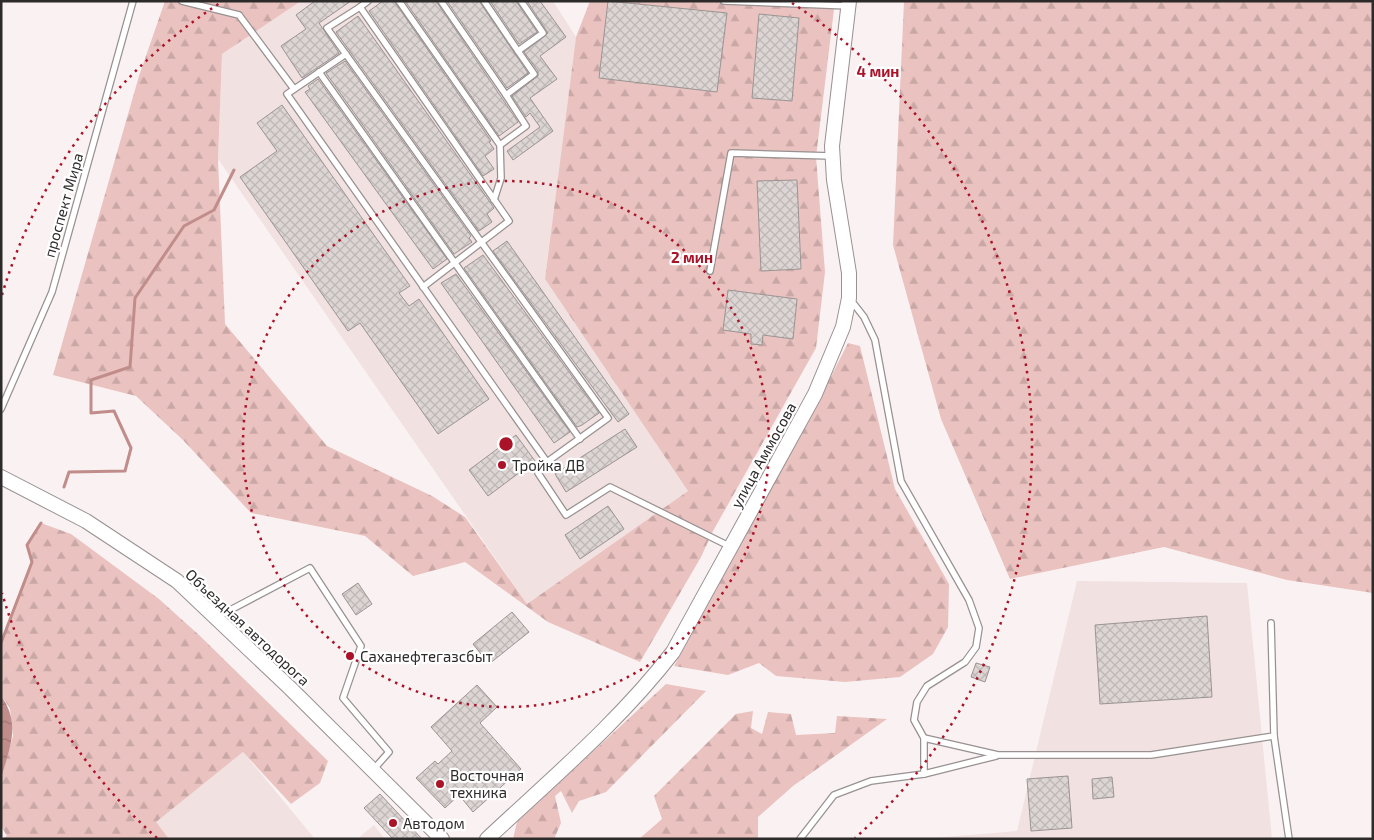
<svg xmlns="http://www.w3.org/2000/svg" width="1374" height="840" viewBox="0 0 1374 840" font-family="'Exo 2',sans-serif">
<style>
.built{fill:#f1e1e0}
.forest{fill:url(#forest-firs)}
.water{fill:url(#water-ripples)}
.lines{fill:none;stroke-linecap:round;stroke-linejoin:round}
.stream{stroke:#c08d8b;stroke-width:3}
.building{fill:url(#building-cross-hatch);stroke:#9a9493}
.service-casing{stroke:#989191;stroke-width:8}
.tertiary-casing{stroke:#989191;stroke-width:16}
.service{stroke:#fff;stroke-width:5.5}
.tertiary{stroke:#fff;stroke-width:14}
.ring{fill:none;stroke:#aa1328;stroke-width:2.5;stroke-dasharray:2.5 5}
.poi-dot{fill:#aa1328;stroke:#fff;stroke-width:2}
.labels{text-anchor:middle;dominant-baseline:central;stroke-width:4.5;stroke-linejoin:round;paint-order:stroke}
.street-label{font-size:15px;fill:#2d2a2a;stroke:#fff}
.poi-label{font-size:15px;fill:#2d2a2a;stroke:#fff;text-anchor:start}
.centre{fill:#aa1328;stroke:#fff;stroke-width:2.5}
.ring-label{font-size:15px;text-anchor:middle;font-weight:bold;fill:#aa1328;stroke:#fff;stroke-width:4.5;stroke-linejoin:round;paint-order:stroke}
</style>
<defs>
<pattern id="forest-firs" width="22" height="20" patternUnits="userSpaceOnUse" patternTransform="scale(1.25)"><rect width="22" height="20" fill="#eac2c0"/><path d="M5 1l3.5 6h-7zM16 11l3.5 6h-7z" fill="#c9a7a5"/></pattern>
<pattern id="water-ripples" width="26" height="14" patternUnits="userSpaceOnUse" patternTransform="scale(1.25)"><rect width="26" height="14" fill="#c08d8b"/><path d="M2 4q2-2 4 0t4 0M15 11q2-2 4 0t4 0" fill="none" stroke="#9c7372"/></pattern>
<pattern id="building-cross-hatch" width="8" height="8" patternUnits="userSpaceOnUse" patternTransform="scale(1.25)"><rect width="8" height="8" fill="#dcd5d4"/><path d="M0 0l8 8M0 8l8-8" fill="none" stroke="#bdb7b6"/></pattern>
</defs>
<rect width="100%" height="100%" fill="#faf2f2"/>
<g class="built">
<path d="M 301,1 L 553,1 L 576,37 L 545,279 L 688,491 L 527,604 L 218,159 L 222,54 Z"/>
<path d="M 1077,581 L 1247,583 L 1272,839 L 921,839 L 1017,831 Z"/>
<path d="M 243,752 L 315,839 L 169,839 L 155,822 Z"/>
<path d="M 374,825 L 385,839 L 357,839 Z"/>
</g>
<g class="forest">
<path d="M 165,1 L 301,1 L 222,54 L 218,159 L 225,324 L 327,446 L 432,496 L 465,517 L 527,604 L 688,491 L 545,279 L 576,37 L 590,1 L 835,1 L 816,157 L 825,272 L 816,348 L 713,531 L 701,557 L 640,662 L 548,622 L 465,562 L 413,576 L 365,536 L 251,513 L 183,440 L 136,396 L 53,375 L 139,76 Z"/>
<path d="M 904,1 L 1373,1 L 1373,593 L 1287,580 L 1164,547 L 1010,579 L 941,419 L 893,245 Z"/>
<path d="M 848,343 L 860,346 L 895,489 L 949,584 L 948,627 L 933,654 L 900,677 L 845,682 L 776,676 L 759,663 L 728,675 L 674,666 L 810,418 Z"/>
<path d="M 41,523 L 71,534 L 159,599 L 199,635 L 328,761 L 320,783 L 291,804 L 243,752 L 156,822 L 169,839 L 2,839 L 7,836 L 1,826 L 1,778 L 13,736 L 10,708 L 1,696 L 1,643 L 32,562 L 27,545 Z"/>
<path d="M 666,684 L 706,691 L 606,792 L 579,801 L 572,813 L 561,791 L 555,796 L 561,823 L 554,839 L 513,839 L 517,822 Z"/>
<path d="M 753,711 L 751,728 L 762,734 L 768,712 L 791,714 L 796,735 L 835,733 L 837,716 L 887,719 L 793,786 L 758,817 L 758,839 L 639,839 L 662,819 L 654,796 L 736,714 Z"/>
</g>
<path class="water" d="M 1,696 C 21,723 10,748 1,778 Z"/>
<g class="lines">
<g class="stream">
<path d="M 64,487 L 69,472 L 125,471 L 131,448 L 114,411 L 91,413 L 91,380 L 130,367 L 135,298 L 184,226 L 214,210 L 234,170"/>
<path d="M 1,643 L 32,562 L 27,545 L 41,523"/>
</g>
</g>
<g class="building">
<path d="M 315,1 L 351,1 L 319,23 L 339,53 L 302,78 L 281,46 L 306,29 L 296,15 Z"/>
<path d="M 383,1 L 394,1 L 491,141 L 489,142 L 494,149 L 485,156 L 494,169 L 483,176 L 369,11 Z"/>
<path d="M 405,1 L 436,1 L 518,122 L 499,136 Z"/>
<path d="M 447,1 L 479,1 L 528,73 L 507,88 Z"/>
<path d="M 490,1 L 516,1 L 537,32 L 519,44 Z"/>
<path d="M 527,1 L 540,1 L 566,37 L 540,56 L 557,79 L 530,98 L 553,131 L 513,160 L 507,151 L 540,127 L 530,113 L 526,117 L 512,96 L 538,76 L 538,71 L 524,52 L 548,33 Z"/>
<path d="M 608,1 L 727,13 L 717,92 L 599,78 Z"/>
<path d="M 759,14 L 799,18 L 792,101 L 752,98 Z"/>
<path d="M 358,16 L 494,208 L 487,214 L 492,222 L 479,231 L 336,32 Z"/>
<path d="M 345,61 L 471,236 L 469,238 L 472,242 L 454,254 L 326,73 Z"/>
<path d="M 318,79 L 447,259 L 433,269 L 305,92 L 310,89 L 308,86 Z"/>
<path d="M 282,105 L 410,286 L 399,293 L 409,306 L 419,299 L 489,399 L 438,434 L 360,323 L 348,331 L 240,177 L 277,151 L 257,123 Z"/>
<path d="M 797,180 L 801,269 L 761,271 L 757,181 Z"/>
<path d="M 507,241 L 629,414 L 618,422 L 493,251 Z"/>
<path d="M 483,255 L 599,413 L 582,425 L 577,427 L 464,268 Z"/>
<path d="M 456,274 L 570,432 L 554,443 L 441,283 Z"/>
<path d="M 728,290 L 797,299 L 793,339 L 763,335 L 762,345 L 751,344 L 751,334 L 723,330 Z"/>
<path d="M 625,429 L 637,447 L 566,492 L 555,474 Z"/>
<path d="M 516,435 L 535,461 L 488,496 L 469,470 Z"/>
<path d="M 608,506 L 624,529 L 580,559 L 565,535 Z"/>
<path d="M 358,583 L 372,604 L 356,615 L 342,594 Z"/>
<path d="M 512,612 L 529,632 L 489,664 L 473,644 Z"/>
<path d="M 1207,616 L 1212,697 L 1100,704 L 1095,625 Z"/>
<path d="M 976,663 L 990,667 L 985,682 L 971,677 Z"/>
<path d="M 477,685 L 497,707 L 480,723 L 521,769 L 473,812 L 459,795 L 445,808 L 416,778 L 435,761 L 438,764 L 452,751 L 431,727 Z"/>
<path d="M 1068,776 L 1072,828 L 1031,831 L 1027,779 Z"/>
<path d="M 1112,777 L 1114,797 L 1093,799 L 1092,779 Z"/>
<path d="M 380,794 L 422,839 L 393,839 L 364,808 Z"/>
</g>
<g class="lines">
<defs>
<g id="service">
<path d="M 182,1 L 239,15 L 294,89"/>
<path d="M 368,1 L 360,7 L 509,221 L 423,287"/>
<path d="M 399,1 L 500,145"/>
<path d="M 441,1 L 506,95"/>
<path d="M 484,1 L 518,51"/>
<path d="M 724,1 L 849,6"/>
<path d="M 346,54 L 287,94 L 547,462 L 608,418 L 327,28 L 360,7"/>
<path d="M 319,72 L 580,439"/>
<path d="M 494,200 L 501,178 L 500,145 L 526,126 L 506,95 L 534,74 L 518,51 L 543,33 L 521,1"/>
<path d="M 710,271 L 731,153 L 832,156"/>
<path d="M 850,299 L 864,317 L 875,340 L 901,481 L 969,600 L 979,628 L 976,647 L 965,662 L 927,686 L 917,702 L 914,720 L 924,738 L 998,755 L 1151,755 L 1274,736 L 1271,623"/>
<path d="M 1,409 L 52,292 L 133,1"/>
<path d="M 547,462 L 538,473 L 566,515 L 610,487 L 731,547"/>
<path d="M 217,617 L 310,568 L 361,646 L 343,698 L 389,752 L 373,770"/>
<path d="M 1274,736 L 1289,839"/>
<path d="M 924,774 L 924,738"/>
<path d="M 800,839 L 834,795 L 871,781 L 924,774 L 996,756"/>
</g>
<g id="tertiary">
<path d="M 1,477 L 86,521 L 177,581 L 290,688 L 442,839"/>
<path d="M 487,839 C 551,779 619,722 673,652 L 815,394 L 843,327 L 849,298 L 849,273 L 834,180 L 832,146 L 849,1"/>
</g>
</defs>
<use href="#service" class="service-casing"/>
<use href="#tertiary" class="tertiary-casing"/>
<use href="#service" class="service"/>
<use href="#tertiary" class="tertiary"/>
</g>
<g class="ring">
<circle cx="506" cy="444" r="263"/>
<path d="M157 838A526 526 0 0 1 2 593M2 295A526 526 0 0 1 220 3M792 3A526 526 0 0 1 855 838"/>
</g>
<g class="poi-dot">
<circle cx="502" cy="465" r="5"/>
<circle cx="350" cy="656" r="5"/>
<circle cx="440" cy="784" r="5"/>
<circle cx="393" cy="823" r="5"/>
</g>
<g class="labels">
<g class="street-label">
<text transform="translate(63 205) rotate(-74)">проспект Мира</text>
<text transform="translate(763 455) rotate(-61)">улица Аммосова</text>
<text transform="translate(248 627) rotate(43)">Объездная автодорога</text>
</g>
<g class="poi-label">
<text x="512" y="465">Тройка ДВ</text>
<text x="360" y="656">Саханефтегазсбыт</text>
<text x="450" y="775">Восточная<tspan x="450" dy="17">техника</tspan></text>
<text x="403" y="823">Автодом</text>
</g>
</g>
<circle cx="506" cy="444" r="8" class="centre"/>
<g class="ring-label">
<text x="878" y="77">4 мин</text>
<text x="692" y="263">2 мин</text>
</g>
<rect width="1374" height="840" fill="none" stroke="#2d2a2a" stroke-width="5"/>
</svg>
